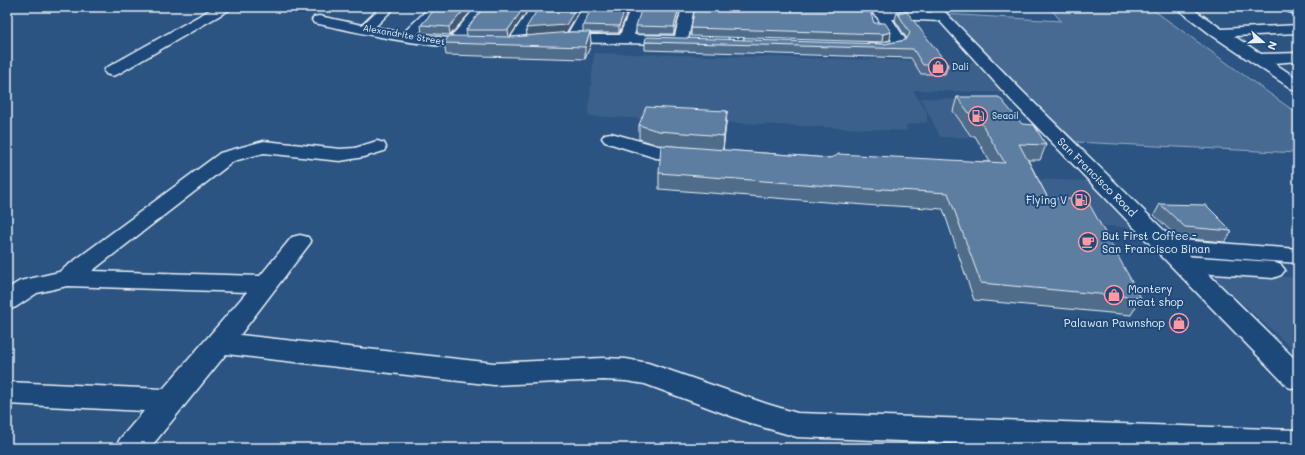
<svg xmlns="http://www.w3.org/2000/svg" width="1305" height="455" font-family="Mali,sans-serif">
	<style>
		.built { fill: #3a608b }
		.green { fill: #476b93; stroke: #98aec6 }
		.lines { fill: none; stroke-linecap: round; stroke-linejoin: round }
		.minor-casing { stroke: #e8f1f8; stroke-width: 3 }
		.major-casing { stroke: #e8f1f8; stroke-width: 3 }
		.minor { fill: #1f4a7a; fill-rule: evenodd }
		.major { fill: #1f4a7a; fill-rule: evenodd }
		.wall { fill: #506c8a; stroke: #e8f1f8 }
		.shaded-wall { fill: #415871; stroke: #e8f1f8 }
		.building { fill: #5d7da1; stroke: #e8f1f8 }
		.labels { text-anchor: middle; stroke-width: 4; stroke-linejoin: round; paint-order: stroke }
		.far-street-label { font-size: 9px; fill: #e8f1f8; stroke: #1f4a7a }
		.far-poi-label { font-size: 9px; fill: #e8f1f8; stroke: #1f4a7a; text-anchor: start }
		.street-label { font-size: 11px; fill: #e8f1f8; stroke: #1f4a7a }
		.poi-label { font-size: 11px; fill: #e8f1f8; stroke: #1f4a7a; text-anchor: end }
	</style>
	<rect width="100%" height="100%" fill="#2b5482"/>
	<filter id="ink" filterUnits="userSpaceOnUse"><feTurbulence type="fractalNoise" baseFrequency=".025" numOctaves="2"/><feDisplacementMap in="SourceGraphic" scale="8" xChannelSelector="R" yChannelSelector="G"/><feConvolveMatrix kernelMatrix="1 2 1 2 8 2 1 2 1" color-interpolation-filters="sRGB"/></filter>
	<g filter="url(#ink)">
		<!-- built -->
		<g class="built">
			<polygon points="594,53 975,62 1006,93 913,90 927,112 927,122 906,125 907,131 588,116"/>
			<polygon points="921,98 996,101 1026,139 940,137"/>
			<polygon points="1030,179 1088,181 1132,228 1059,222"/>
			<polygon points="1205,270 1298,278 1298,352 1293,349"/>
		</g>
		<!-- green -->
		<polygon class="green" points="1049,7 1149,7 1298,114 1298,153 1076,142 944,14 1061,21"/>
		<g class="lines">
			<!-- minor casing -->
			<g class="minor-casing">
				<g id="minor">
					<polygon points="215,7 230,7 229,10 118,74 112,76 106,74 104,71 106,68"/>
					<path d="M 381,7 L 395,7 L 375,27 L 403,33 L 430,7 L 443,7 L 417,35 L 450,38 L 476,7 L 489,7 L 464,39 L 479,40 L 481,43 L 479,46 C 468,49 456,47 446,46 C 403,43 361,33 319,24 L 314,23 L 312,20 L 314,17 L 319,16 L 362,25 Z"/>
					<polygon points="531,7 543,7 519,46 514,47 509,46 507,43"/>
					<polygon points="583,7 595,7 581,35 620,35 631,7 643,7 634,35 675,36 682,7 694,7 688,40 686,43 676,44 555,42 553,39 555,36 567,35"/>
					<polygon points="732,7 744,7 743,42 741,45 736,46 731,45 729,42"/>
					<polygon points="1175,7 1190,7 1222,29 1298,25 1298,33 1234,36 1261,54 1298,53 1298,61 1274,63 1298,79 1298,91 1292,89 1213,36"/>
					<polygon points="1283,7 1298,7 1298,15 1284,10"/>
					<polygon points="882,10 941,13 946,14 948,17 946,20 941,21 892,19 907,42 903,48 872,51 867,50 865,47 867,44 892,41 877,17 873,14 875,11"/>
					<polygon points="611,133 658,146 698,151 701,155 698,159 691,161 656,158 605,142 602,138 605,134"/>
					<polygon points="264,141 340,149 355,148 377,141 384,143 386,147 384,151 364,157 340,161 264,153 234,161 92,271 260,276 292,237 300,235 308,237 311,242 240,335 494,363 603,358 626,359 648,363 767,404 797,413 1298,430 1298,448 1082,448 797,437 755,425 645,384 626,381 603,380 494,385 226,354 150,448 115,448 120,439 144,411 7,404 7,382 163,389 247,292 67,286 37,293 16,307 7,310 7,289 20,281 59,272 220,153"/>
					<polygon points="1166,239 1298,249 1298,263 1166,253 1158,251 1155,246 1158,241"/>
					<polygon points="1183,256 1273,262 1281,265 1285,270 1281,275 1273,278 1183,272 1175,269 1171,264 1175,259"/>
				</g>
			</g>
			<!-- major casing -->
			<g class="major-casing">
				<polygon id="major" points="927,7 940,7 1023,92 1298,362 1298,390 1288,387 1011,100"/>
			</g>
			<!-- minor -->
			<use href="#minor" class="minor"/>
			<!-- major -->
			<use href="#major" class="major"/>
		</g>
		<!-- wall -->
		<g class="wall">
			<polygon points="437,7 475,7 450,35 422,33 421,25"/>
			<polygon points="484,7 530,7 510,37 566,32 583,32 583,25 630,7 619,33 590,33 591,44 585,59 446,55 444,43 467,36 466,30"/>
			<polygon points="681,7 674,34 636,34 636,26"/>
			<polygon points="897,12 948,65 945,74 921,74 911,58 645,50 645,42 884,44 906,40 907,39 895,20"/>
			<polygon points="874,23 890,40 882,42 691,36 691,28"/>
			<polygon points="957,97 1022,124 1046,145 1040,160 1028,160 1048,198 1141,298 1131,315 974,300 943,209 879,205 878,206 659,189 659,173 695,148 658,145 639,139 639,125 727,111 723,150 829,158 990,162 975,136 971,136 953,111"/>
			<polygon points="1160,204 1232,231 1225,242 1178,238 1154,215"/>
		</g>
		<!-- shaded-wall -->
		<g class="shaded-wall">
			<polygon points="467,7 475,7 450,35 449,27"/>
			<polygon points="524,7 530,7 509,38 508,30"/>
			<polygon points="577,7 582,7 566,33 527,36 526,28"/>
			<polygon points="626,7 630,7 619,33 619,26"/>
			<polygon points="679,7 681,7 674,34 674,27"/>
			<polygon points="590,32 591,44 585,59 585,47"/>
			<polygon points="891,32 890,40 882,42 883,34"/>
			<polygon points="727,111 726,124 723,150 724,136"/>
		</g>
		<!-- building -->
		<g class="building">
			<polygon points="437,7 467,7 449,27 421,25"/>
			<polygon points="484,7 524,7 508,30 466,30"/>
			<polygon points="539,7 577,7 566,25 526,28"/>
			<polygon points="592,7 626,7 619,26 583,25"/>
			<polygon points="642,7 679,7 674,27 636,26"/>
			<polygon points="695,7 792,7 870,11 874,23 885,23 891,32 883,34 691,28"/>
			<polygon points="897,12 907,12 948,65 923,65 913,49 645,42 646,37 884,44 906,40 910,33"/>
			<polygon points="571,32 590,32 585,47 444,43 449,36 513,37"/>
			<polygon points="957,97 999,97 1022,124 1034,125 1046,145 1019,144 1048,198 1087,200 1141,298 981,283 948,193 882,189 882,190 659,173 661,145 829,158 836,156 838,154 1005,163 980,121 975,121"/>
			<polygon points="646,107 727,111 724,136 658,131 639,125"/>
			<polygon points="1160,204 1206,205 1232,231 1185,227"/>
		</g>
	</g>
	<!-- icons -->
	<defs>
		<g id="shop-ring" transform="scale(1)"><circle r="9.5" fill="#1f4a7a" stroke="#ff9aa2" stroke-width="1.5"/><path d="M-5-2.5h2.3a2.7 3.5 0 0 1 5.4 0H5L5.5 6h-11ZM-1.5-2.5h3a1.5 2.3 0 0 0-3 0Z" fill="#ff9aa2"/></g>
		<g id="fuel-ring" transform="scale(1)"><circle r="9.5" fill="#1f4a7a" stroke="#ff9aa2" stroke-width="1.5"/><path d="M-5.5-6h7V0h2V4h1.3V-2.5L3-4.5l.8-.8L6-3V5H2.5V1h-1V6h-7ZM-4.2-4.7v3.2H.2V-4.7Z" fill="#ff9aa2"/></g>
		<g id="cafe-ring" transform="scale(1)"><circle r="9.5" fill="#1f4a7a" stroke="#ff9aa2" stroke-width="1.5"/><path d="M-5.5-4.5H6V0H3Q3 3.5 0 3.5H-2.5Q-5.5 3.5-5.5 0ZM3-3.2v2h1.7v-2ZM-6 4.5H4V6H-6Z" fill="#ff9aa2"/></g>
	</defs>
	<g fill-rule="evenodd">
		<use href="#shop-ring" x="938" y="67"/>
		<use href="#fuel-ring" x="978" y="116"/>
		<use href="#fuel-ring" x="1081" y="200"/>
		<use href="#cafe-ring" x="1088" y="242"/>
		<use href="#shop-ring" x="1114" y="295"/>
		<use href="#shop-ring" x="1179" y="323"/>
	</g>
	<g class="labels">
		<!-- far-street labels -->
		<g class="far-street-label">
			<text transform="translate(404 35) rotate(10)" y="3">Alexandrite Street</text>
		</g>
		<!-- far-poi labels -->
		<g class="far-poi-label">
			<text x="952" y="70">Dali</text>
			<text x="992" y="119">Seaoil</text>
		</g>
		<!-- street labels -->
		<g class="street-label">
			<text transform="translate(1097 177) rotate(45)" y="4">San Francisco Road</text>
		</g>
		<!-- poi labels -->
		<g class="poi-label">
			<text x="1067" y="204">Flying V</text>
			<text x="1102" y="240" text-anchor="start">But First Coffee -<tspan x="1102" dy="13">San Francisco Binan</tspan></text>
			<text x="1128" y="293" text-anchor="start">Montery<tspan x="1128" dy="13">meat shop</tspan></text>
			<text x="1165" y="327">Palawan Pawnshop</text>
		</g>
	</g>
	<!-- margin -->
	<rect width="1305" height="455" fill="none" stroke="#1f4a7a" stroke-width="24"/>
	<rect x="12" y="12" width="1281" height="431" fill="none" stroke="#e8f1f8" stroke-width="1.5" filter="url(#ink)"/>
	<!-- north arrow -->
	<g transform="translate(1263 42) rotate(110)" stroke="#1f4a7a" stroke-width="3" paint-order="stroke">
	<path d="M0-3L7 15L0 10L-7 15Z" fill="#e8f1f8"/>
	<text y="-6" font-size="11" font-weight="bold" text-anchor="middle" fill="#e8f1f8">N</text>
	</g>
</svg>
